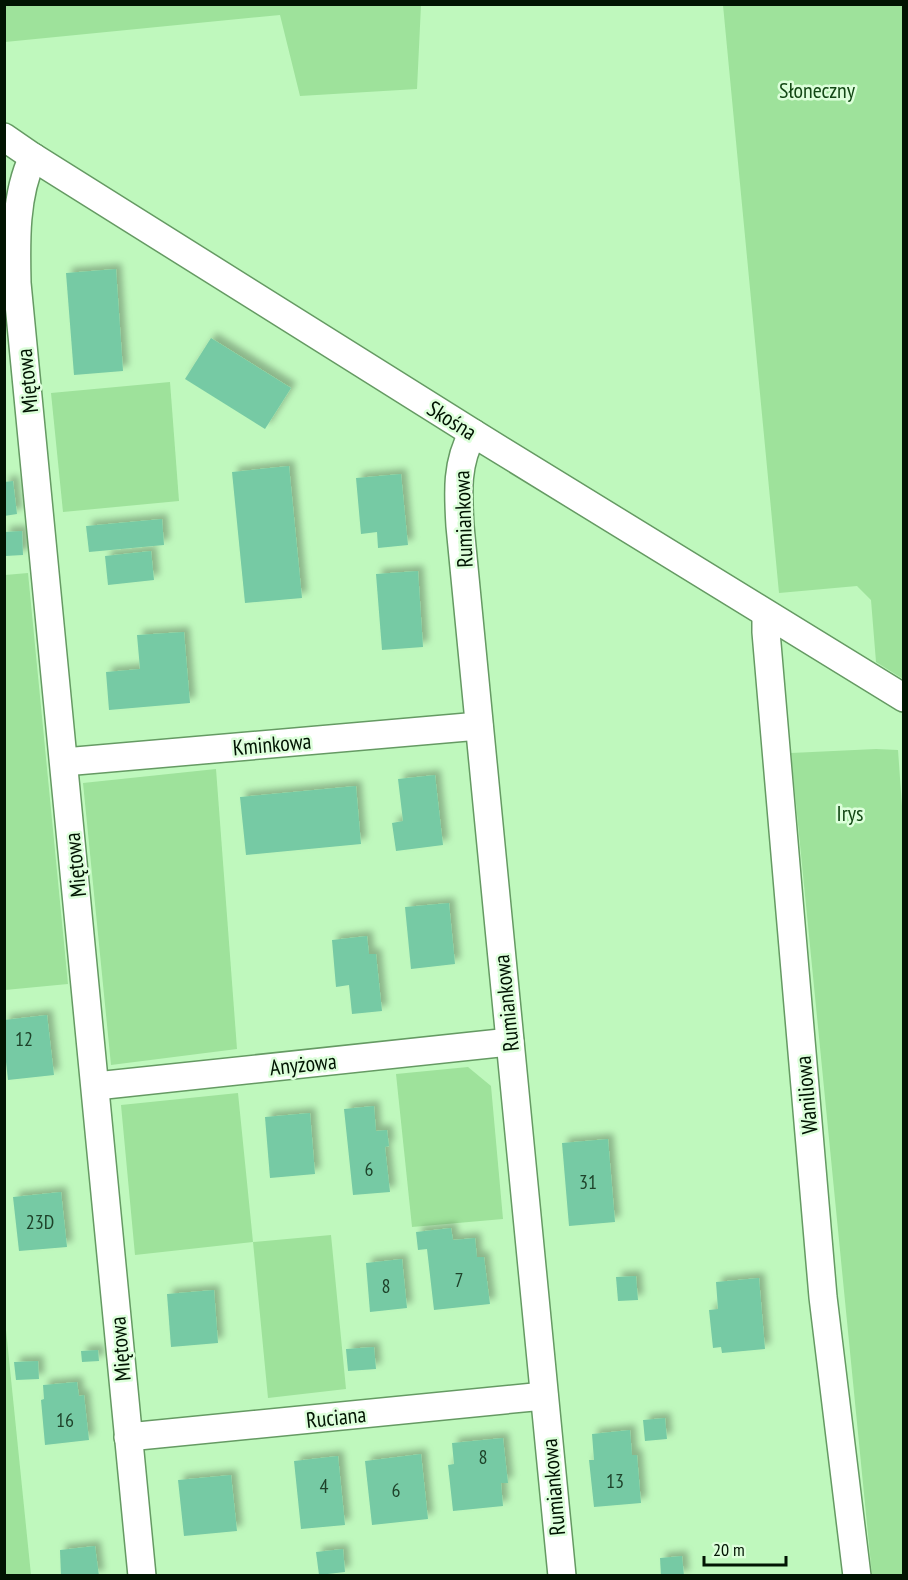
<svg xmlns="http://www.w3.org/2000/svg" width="908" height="1580" font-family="'PT Sans Narrow',sans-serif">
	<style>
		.green { fill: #9ee29b }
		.building { fill: #76caa4; filter: url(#shadow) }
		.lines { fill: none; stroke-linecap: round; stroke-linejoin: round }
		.minor-casing { stroke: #659a63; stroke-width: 30 }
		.minor { stroke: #fff; stroke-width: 27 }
		.labels { text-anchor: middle; stroke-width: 5; stroke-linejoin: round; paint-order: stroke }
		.number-label { font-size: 20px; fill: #1e422a }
		.park-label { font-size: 22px; fill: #134815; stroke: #ddffdb }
		.street-label { font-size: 22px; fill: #011402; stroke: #ddffdb }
	</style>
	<defs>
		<filter id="shadow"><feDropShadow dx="5.5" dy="-5.5" stdDeviation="3" flood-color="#0004"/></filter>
	</defs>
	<rect width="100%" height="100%" fill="#bff8bd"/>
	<!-- green -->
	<g class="green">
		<polygon points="5,4 421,5 417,89 300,96 280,15 5,42"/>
		<polygon points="723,5 903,5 903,679 876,662 871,600 857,586 779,593"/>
		<polygon points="170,382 179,501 63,512 51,393"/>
		<polygon points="28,573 68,984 5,990 5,575"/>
		<polygon points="876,749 898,750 902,806 904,806 903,1576 872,1575 791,753"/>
		<polygon points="216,769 237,1049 111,1065 83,783"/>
		<polygon points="468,1067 491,1086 503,1219 412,1227 396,1074"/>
		<polygon points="238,1093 253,1242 331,1235 346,1389 268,1398 253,1242 135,1255 121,1105"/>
		<polygon points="5,1320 31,1575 5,1575"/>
	</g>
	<!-- building -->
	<g class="building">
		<polygon points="116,269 123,371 74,375 66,273"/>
		<polygon points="211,338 291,388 265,429 185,379"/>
		<polygon points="289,466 302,598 245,603 232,472"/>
		<polygon points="401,474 408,545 378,548 377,532 361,534 356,478"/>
		<polygon points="13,481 17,514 4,516 4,482"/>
		<polygon points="162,519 164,545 89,552 86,526"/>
		<polygon points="22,531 23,555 5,556 4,532"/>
		<polygon points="151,551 154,580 108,585 105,556"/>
		<polygon points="418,571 423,647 382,650 376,574"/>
		<polygon points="184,632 190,703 109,710 106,672 140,669 137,635"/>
		<polygon points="435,775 443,845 396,851 392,823 403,821 398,779"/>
		<polygon points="356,786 361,844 246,855 240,797"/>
		<polygon points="449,903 455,964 411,969 405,907"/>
		<polygon points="367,936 369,954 376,954 382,1011 352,1014 349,985 336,987 332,940"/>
		<polygon points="47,1015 54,1075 8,1080 4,1044 4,1020"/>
		<polygon points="374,1106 376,1131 387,1130 389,1146 385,1147 390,1192 353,1195 344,1109"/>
		<polygon points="310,1113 315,1174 270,1178 265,1117"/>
		<polygon points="608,1139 615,1222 569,1226 562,1143"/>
		<polygon points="61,1192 67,1247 19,1251 13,1197"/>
		<polygon points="451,1228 453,1240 475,1238 477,1257 484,1257 490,1304 434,1310 427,1249 418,1250 416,1232"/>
		<polygon points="402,1259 407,1308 370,1312 366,1263"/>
		<polygon points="636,1276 638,1300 618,1301 616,1277"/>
		<polygon points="759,1278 765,1349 722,1353 721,1347 713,1348 709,1310 718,1309 716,1282"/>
		<polygon points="214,1290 218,1343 171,1347 167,1294"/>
		<polygon points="374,1347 376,1369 348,1371 346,1349"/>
		<polygon points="98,1350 99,1361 82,1362 81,1351"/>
		<polygon points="38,1361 39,1379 16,1380 14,1362"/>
		<polygon points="77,1382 79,1396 84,1395 89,1440 45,1445 41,1400 44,1399 43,1385"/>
		<polygon points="665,1418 667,1439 645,1441 643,1420"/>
		<polygon points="630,1430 632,1455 637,1455 641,1503 594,1507 589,1460 594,1460 592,1434"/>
		<polygon points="503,1438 508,1483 501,1483 503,1506 453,1511 448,1465 454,1464 452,1443"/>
		<polygon points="421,1454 428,1519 372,1525 365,1461"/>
		<polygon points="338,1456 345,1525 301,1529 294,1461"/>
		<polygon points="231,1475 237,1531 184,1536 178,1480"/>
		<polygon points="95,1546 99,1576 61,1576 60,1550"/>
		<polygon points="343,1549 345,1572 319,1575 316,1552"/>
		<polygon points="682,1556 684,1576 661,1576 660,1558"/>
	</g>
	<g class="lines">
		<!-- minor casing -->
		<g class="minor-casing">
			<g id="minor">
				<polyline points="4,137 33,157 473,433 904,698"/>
				<path d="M 33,157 C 15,195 16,241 17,283 L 142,1576"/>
				<path d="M 473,433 C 456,463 458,493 460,526 L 562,1576"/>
				<polyline points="766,614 766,632 823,1297 857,1576"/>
				<polyline points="64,762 479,726"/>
				<polyline points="96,1086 510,1042"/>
				<polyline points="128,1437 544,1396"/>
			</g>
		</g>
		<!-- minor -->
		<use href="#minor" class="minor"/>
	</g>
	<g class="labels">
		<!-- number labels -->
		<g class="number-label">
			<text x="24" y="1046">12</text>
			<text x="369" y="1176">6</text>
			<text x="588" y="1189">31</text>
			<text x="40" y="1229">23D</text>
			<text x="459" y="1287">7</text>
			<text x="386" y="1293">8</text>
			<text x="65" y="1427">16</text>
			<text x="483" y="1464">8</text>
			<text x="615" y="1488">13</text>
			<text x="324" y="1493">4</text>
			<text x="396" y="1497">6</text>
		</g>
		<!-- park labels -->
		<g class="park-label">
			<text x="817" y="98">Słoneczny</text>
			<text x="850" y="821">Irys</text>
		</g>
		<!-- street labels -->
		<g class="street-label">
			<text transform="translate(27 381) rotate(-96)" y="8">Miętowa</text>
			<text transform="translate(452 420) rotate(32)" y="8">Skośna</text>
			<text transform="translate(463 519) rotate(-92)" y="8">Rumiankowa</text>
			<text transform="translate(272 744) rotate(-5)" y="8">Kminkowa</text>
			<text transform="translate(75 865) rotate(-96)" y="8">Miętowa</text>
			<text transform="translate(506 1003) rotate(-96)" y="8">Rumiankowa</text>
			<text transform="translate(303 1064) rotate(-6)" y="8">Anyżowa</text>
			<text transform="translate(806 1095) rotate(-95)" y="8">Waniliowa</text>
			<text transform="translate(120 1349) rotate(-95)" y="8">Miętowa</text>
			<text transform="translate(336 1417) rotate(-6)" y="8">Ruciana</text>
			<text transform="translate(553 1487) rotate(-95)" y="8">Rumiankowa</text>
		</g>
	</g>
	<!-- border -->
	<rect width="908" height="1580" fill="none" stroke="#011402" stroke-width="12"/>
	<!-- scale -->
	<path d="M704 1556v9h82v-9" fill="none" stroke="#011402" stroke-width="3"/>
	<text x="713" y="1556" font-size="18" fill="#011402" stroke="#ddffdb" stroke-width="4.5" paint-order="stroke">20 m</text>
</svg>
